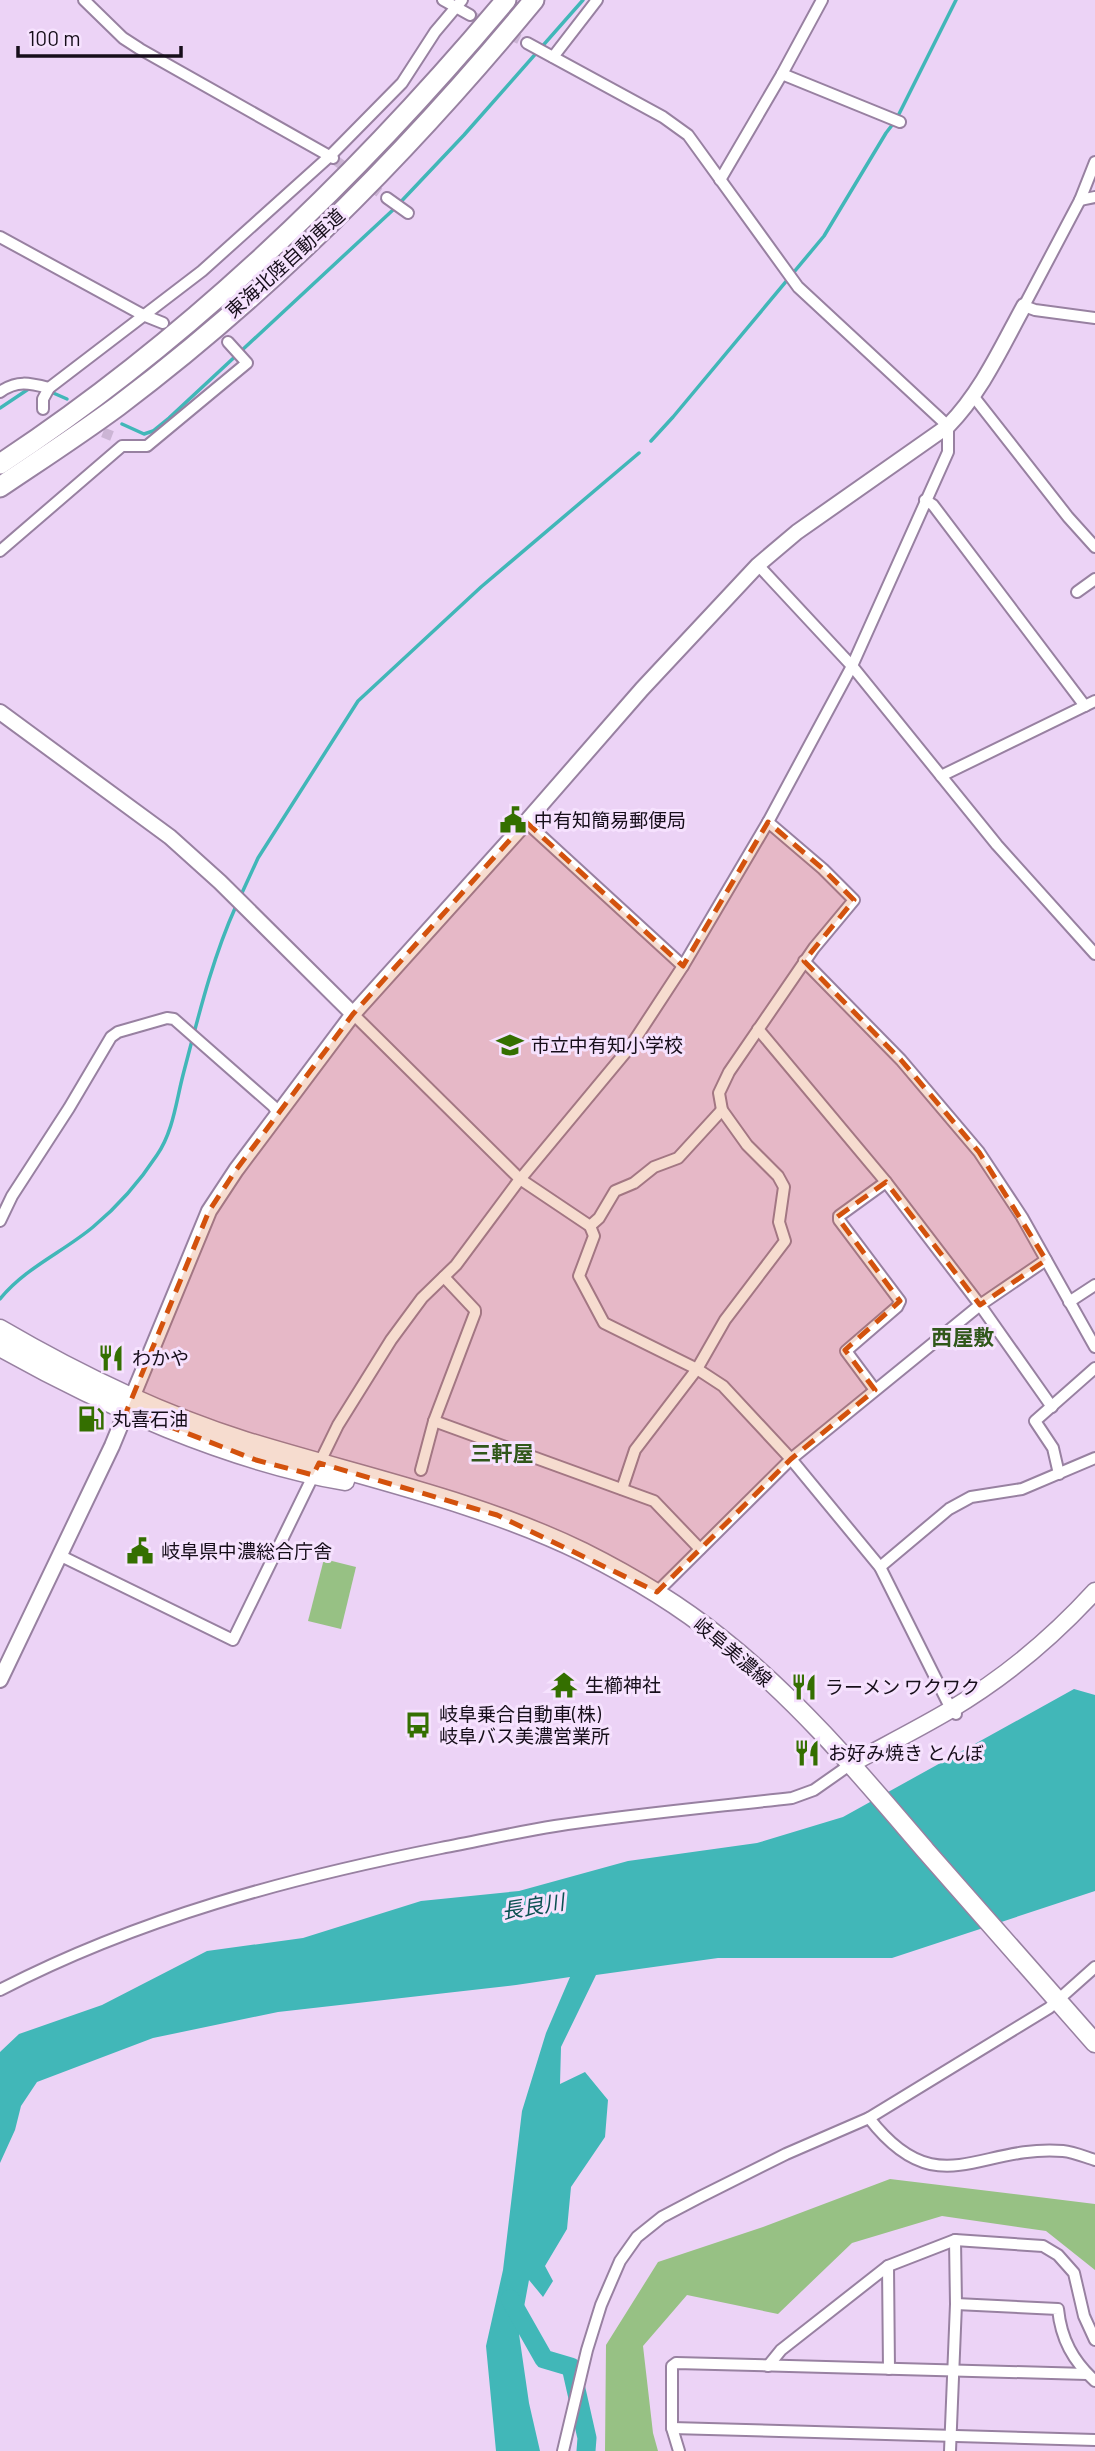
<svg xmlns="http://www.w3.org/2000/svg" width="1095" height="2451" font-family="Barlow,'Noto Sans JP',sans-serif">
	<style>
		.green { fill: #97c184 }
		.water { fill: #41b7b8 }
		.lines { fill: none; stroke-linecap: round; stroke-linejoin: round }
		.stream { stroke: #41b7b8; stroke-width: 3.5 }
		.river { stroke: #41b7b8; stroke-width: 19 }
		.minor-tunnel { stroke: #ccb5d5; stroke-width: 10; stroke-dasharray: 10 5; stroke-linecap: butt }
		.minor-casing { stroke: #9881a1; stroke-width: 14 }
		.tertiary-casing { stroke: #9881a1; stroke-width: 18 }
		.secondary-casing { stroke: #9881a1; stroke-width: 19 }
		.primary-casing { stroke: #9881a1; stroke-width: 21 }
		.motorway-casing { stroke: #9881a1; stroke-width: 23 }
		.minor { stroke: #fff; stroke-width: 10 }
		.tertiary { stroke: #fff; stroke-width: 14 }
		.secondary { stroke: #fff; stroke-width: 16 }
		.primary { stroke: #fff; stroke-width: 18 }
		.motorway { stroke: #fff; stroke-width: 19 }
		.marked { fill: #d3520d; fill-opacity: 0.2; stroke: #d3520d; stroke-width: 5; stroke-dasharray: 14 9; stroke-linejoin: round }
		.labels { text-anchor: middle; stroke-width: 6; stroke-linejoin: round; paint-order: stroke }
		.street-label { font-size: 19px; fill: #160e1a; stroke: #f6e2fe }
		.poi-label { font-size: 19px; fill: #160e1a; stroke: #f6e2fe; text-anchor: start }
		.neighbourhood-label { font-size: 21px; font-weight: bold; fill: #30571a; stroke: #f6e2fe }
		.water-label { font-size: 21px; font-style: italic; fill: #0b5152; stroke: #f6e2fe }
	</style>
	<rect width="100%" height="100%" fill="#ecd3f6"/>
	<!-- green -->
	<g class="green">
		<polygon points="324,1559 356,1567 341,1629 308,1621"/>
		<polygon points="890,2179 1095,2204 1095,2270 1046,2231 942,2216 852,2243 778,2314 687,2295 643,2346 653,2433 658,2451 605,2451 606,2345 658,2262 763,2227"/>
	</g>
	<!-- water -->
	<polygon class="water" points="1074,1689 1095,1695 1095,1891 892,1958 718,1958 596,1975 561,2047 560,2084 585,2072 608,2100 605,2137 571,2187 567,2229 545,2266 553,2281 543,2297 529,2280 519,2334 529,2403 540,2451 496,2451 486,2346 503,2270 522,2111 546,2033 570,1977 516,1985 278,2012 153,2038 37,2082 21,2106 15,2130 0,2163 0,2052 19,2034 102,2005 207,1951 303,1938 421,1901 519,1891 628,1861 757,1843 843,1817"/>
	<g class="lines">
		<!-- stream -->
		<g class="stream">
			<polyline points="51,392 67,399"/>
			<polyline points="0,408 30,388"/>
			<polyline points="122,424 144,434 153,431 169,418 394,209 464,135 583,0"/>
			<polyline points="651,441 673,417 824,236 886,133 896,120 956,0"/>
			<polyline points="241,895 258,858 358,701 481,587 639,453"/>
			<path d="M 0,1299 C 25,1268 63,1252 93,1227 C 117,1207 140,1181 157,1155 C 173,1132 176,1102 183,1075 C 198,1018 212,959 236,906"/>
		</g>
		<!-- river -->
		<polyline class="river" points="510,2299 544,2359 571,2367 587,2438 586,2451"/>
		<!-- minor-tunnel -->
		<g class="minor-tunnel">
			<polyline points="470,15 527,43"/>
			<polyline points="335,160 387,198"/>
			<polyline points="89,427 112,436"/>
		</g>
		<!-- minor casing -->
		<g class="minor-casing">
			<g id="minor">
				<polyline points="84,0 123,38 140,49 333,158"/>
				<polyline points="443,0 470,15"/>
				<polyline points="822,0 782,74 900,122"/>
				<polyline points="553,57 597,0"/>
				<polyline points="1095,162 1080,200 1024,306 1035,310 1095,318"/>
				<polyline points="720,180 782,74"/>
				<polyline points="387,198 408,213"/>
				<polyline points="1080,200 1095,197"/>
				<polyline points="0,237 143,315 163,323"/>
				<path d="M 0,392 C 17,380 29,383 49,388"/>
				<polyline points="974,397 1068,517 1095,547"/>
				<polyline points="43,409 43,399 49,388 202,271 331,155 402,83 435,32 462,0"/>
				<polyline points="925,500 933,505 1085,706"/>
				<polyline points="0,551 122,446 147,446 247,363 228,342"/>
				<polyline points="758,565 852,666 997,845 1095,954"/>
				<polyline points="1077,592 1095,579"/>
				<polyline points="941,776 1095,701"/>
				<polyline points="526,822 683,966"/>
				<polyline points="804,961 901,1060 979,1152 1022,1217 1095,1347"/>
				<polyline points="353,1014 520,1179 590,1226 594,1236 579,1276 604,1323 697,1369 723,1386 791,1459 880,1567 951,1709 956,1714"/>
				<polyline points="758,1029 886,1182 980,1305 1052,1407"/>
				<polyline points="0,1221 12,1196 69,1108 111,1037 118,1032 167,1018 174,1019 273,1106 278,1113"/>
				<polyline points="590,1226 599,1218 615,1191 634,1183 654,1167 678,1158 722,1110"/>
				<polyline points="1069,1302 1095,1285"/>
				<polyline points="875,1390 846,1351 897,1307 900,1301 839,1220 839,1216 886,1182"/>
				<polyline points="434,1421 654,1501 700,1549"/>
				<polyline points="421,1470 434,1421 475,1313 475,1310 444,1277"/>
				<polyline points="1059,1474 1053,1448 1035,1421 1095,1368"/>
				<polyline points="622,1489 635,1450 697,1369 725,1320 785,1241 779,1222 784,1187 778,1176 747,1145 722,1110 719,1093 729,1072 814,948 854,900 823,869 768,822"/>
				<polyline points="59,1555 233,1640 338,1425 391,1340 422,1298 456,1265 517,1183 630,1047 683,966 768,822 852,666 948,452 948,426 798,287 688,135 663,117 527,43"/>
				<polyline points="880,1567 949,1509 971,1497 1022,1489 1095,1458"/>
				<polyline points="657,1592 791,1459 980,1305 1046,1260"/>
				<path d="M 0,1990 C 139,1918 289,1878 441,1848 C 479,1841 517,1832 555,1826 C 634,1814 713,1807 792,1798 L 814,1790 L 851,1764"/>
				<path d="M 869,2118 C 937,2206 979,2144 1063,2151 C 1074,2152 1085,2157 1095,2160"/>
				<polyline points="888,2266 889,2369"/>
				<path d="M 956,2304 L 1058,2309 C 1061,2339 1073,2361 1095,2381"/>
				<polyline points="768,2366 781,2350 888,2266 955,2240 1043,2246 1058,2255 1074,2273 1084,2316 1095,2340"/>
				<polyline points="672,2428 1095,2440"/>
				<polyline points="563,2451 587,2350 601,2305 620,2261 637,2237 662,2217 700,2197 786,2154 869,2118 1049,2008 1095,1967"/>
				<polyline points="679,2451 672,2428 672,2366 676,2363 1087,2374"/>
				<polyline points="950,2451 956,2304 955,2240"/>
			</g>
		</g>
		<!-- tertiary casing -->
		<g class="tertiary-casing">
			<g id="tertiary">
				<polyline points="0,712 170,837 220,882 353,1014"/>
				<path d="M 0,1680 L 112,1446 L 209,1211 L 236,1170 L 353,1014 L 526,822 L 642,689 L 758,565 L 797,532 L 948,426 C 982,391 1001,348 1024,306"/>
			</g>
		</g>
		<!-- secondary casing -->
		<g class="secondary-casing">
			<path id="secondary" d="M 851,1764 C 884,1746 918,1729 950,1710 C 1004,1678 1053,1637 1095,1591"/>
		</g>
		<!-- primary casing -->
		<g class="primary-casing">
			<g id="primary">
				<path d="M 0,1329 C 77,1374 160,1414 245,1441 C 358,1476 476,1500 583,1552 C 631,1576 678,1604 720,1638 C 798,1699 862,1776 926,1851 C 982,1915 1038,1979 1095,2043"/>
				<path d="M 0,1347 C 103,1405 229,1461 345,1481"/>
			</g>
		</g>
		<!-- motorway casing -->
		<g class="motorway-casing">
			<g id="motorway">
				<path d="M 0,464 C 191,338 359,175 506,0"/>
				<path d="M 0,487 C 40,460 80,434 118,406 C 274,289 410,150 534,0"/>
			</g>
		</g>
		<!-- minor -->
		<use href="#minor" class="minor"/>
		<!-- tertiary -->
		<use href="#tertiary" class="tertiary"/>
		<!-- secondary -->
		<use href="#secondary" class="secondary"/>
		<!-- primary -->
		<use href="#primary" class="primary"/>
		<!-- motorway -->
		<use href="#motorway" class="motorway"/>
	</g>
	<!-- marked area -->
	<path class="marked" d="M 526,822 L 683,966 L 768,822 L 823,869 L 854,900 L 804,961 L 901,1060 L 979,1152 L 1046,1260 L 980,1305 L 886,1182 L 837,1217 L 900,1301 L 845,1350 L 875,1390 L 791,1459 L 657,1592 L 497,1515 L 319,1463 L 313,1475 L 256,1460 L 127,1410 L 209,1211 L 236,1170 L 353,1014 Z"/>
	<!-- icons -->
	<defs>
		<g id="civic-bare" transform="scale(2.1)"><path d="M-.6-6.5H3V-4.5H.6V-3L4-1V1h2V6H-6V1h2V-1L-.6-3ZM-1.2 2.5V6h2.4V2.5Z" fill="#346f00" stroke="#f6e2fe" stroke-width="2.5" paint-order="stroke"/></g>
		<g id="school-bare" transform="scale(2.1)"><path d="M0-5L7-2L0 1L-7-2ZM-4 1L0 2.5L4 1V4Q0 6-4 4Z" fill="#346f00" stroke="#f6e2fe" stroke-width="2.5" paint-order="stroke"/></g>
		<g id="restaurant-bare" transform="scale(2.1)"><path d="M-5-6h1v4h1v-4h1v4h1v-4h1v5L-1.5 .5V6h-2V.5L-5-1ZM5-6V6H3V1.5H1.5Q1.5-4 5-6Z" fill="#346f00" stroke="#f6e2fe" stroke-width="2.5" paint-order="stroke"/></g>
		<g id="fuel-bare" transform="scale(2.1)"><path d="M-5.5-6h7V0h2V4h1.3V-2.5L3-4.5l.8-.8L6-3V5H2.5V1h-1V6h-7ZM-4.2-4.7v3.2H.2V-4.7Z" fill="#346f00" stroke="#f6e2fe" stroke-width="2.5" paint-order="stroke"/></g>
		<g id="temple-bare" transform="scale(2.1)"><path d="M0-6L5-2H3V0L6.5 2.5H4V6H1.5V3h-3V6H-4V2.5H-6.5L-3 0V-2H-5Z" fill="#346f00" stroke="#f6e2fe" stroke-width="2.5" paint-order="stroke"/></g>
		<g id="bus-bare" transform="scale(2.1)"><path d="M-5-6H5V4H4V6H2V4H-2V6H-4V4H-5ZM-3.5-4V0h7V-4ZM-3.5 1.2v1.5H-2V1.2ZM2 1.2v1.5H3.5V1.2Z" fill="#346f00" stroke="#f6e2fe" stroke-width="2.5" paint-order="stroke"/></g>
	</defs>
	<g fill-rule="evenodd">
		<use href="#civic-bare" x="513" y="820"/>
		<use href="#school-bare" x="510" y="1045"/>
		<use href="#restaurant-bare" x="111" y="1358"/>
		<use href="#fuel-bare" x="91" y="1419"/>
		<use href="#civic-bare" x="140" y="1551"/>
		<use href="#temple-bare" x="564" y="1685"/>
		<use href="#restaurant-bare" x="804" y="1687"/>
		<use href="#bus-bare" x="418" y="1725"/>
		<use href="#restaurant-bare" x="807" y="1753"/>
	</g>
	<g class="labels">
		<!-- street labels -->
		<g class="street-label">
			<text transform="translate(285 263) rotate(-42)" y="7">東海北陸自動車道</text>
			<text transform="translate(733 1652) rotate(40)" y="7">岐阜美濃線</text>
		</g>
		<!-- poi labels -->
		<g class="poi-label">
			<text x="534" y="827">中有知簡易郵便局</text>
			<text x="531" y="1052">市立中有知小学校</text>
			<text x="132" y="1365">わかや</text>
			<text x="112" y="1426">丸喜石油</text>
			<text x="161" y="1558">岐阜県中濃総合庁舎</text>
			<text x="585" y="1692">生櫛神社</text>
			<text x="825" y="1694">ラーメン ワクワク</text>
			<text x="439" y="1721">岐阜乗合自動車(株)<tspan x="439" dy="22">岐阜バス美濃営業所</tspan></text>
			<text x="828" y="1760">お好み焼き とんぼ</text>
		</g>
		<!-- neighbourhood labels -->
		<g class="neighbourhood-label">
			<text x="963" y="1345">西屋敷</text>
			<text x="502" y="1461">三軒屋</text>
		</g>
		<!-- water labels -->
		<g class="water-label">
			<text transform="translate(533 1907) rotate(-9)" y="7">長良川</text>
		</g>
	</g>
	<!-- scale -->
	<path d="M18 46v10h163v-10" fill="none" stroke="#160e1a" stroke-width="3.5"/>
	<text x="28" y="46" font-size="21" fill="#160e1a" stroke="#f6e2fe" stroke-width="5" paint-order="stroke">100 m</text>
</svg>
